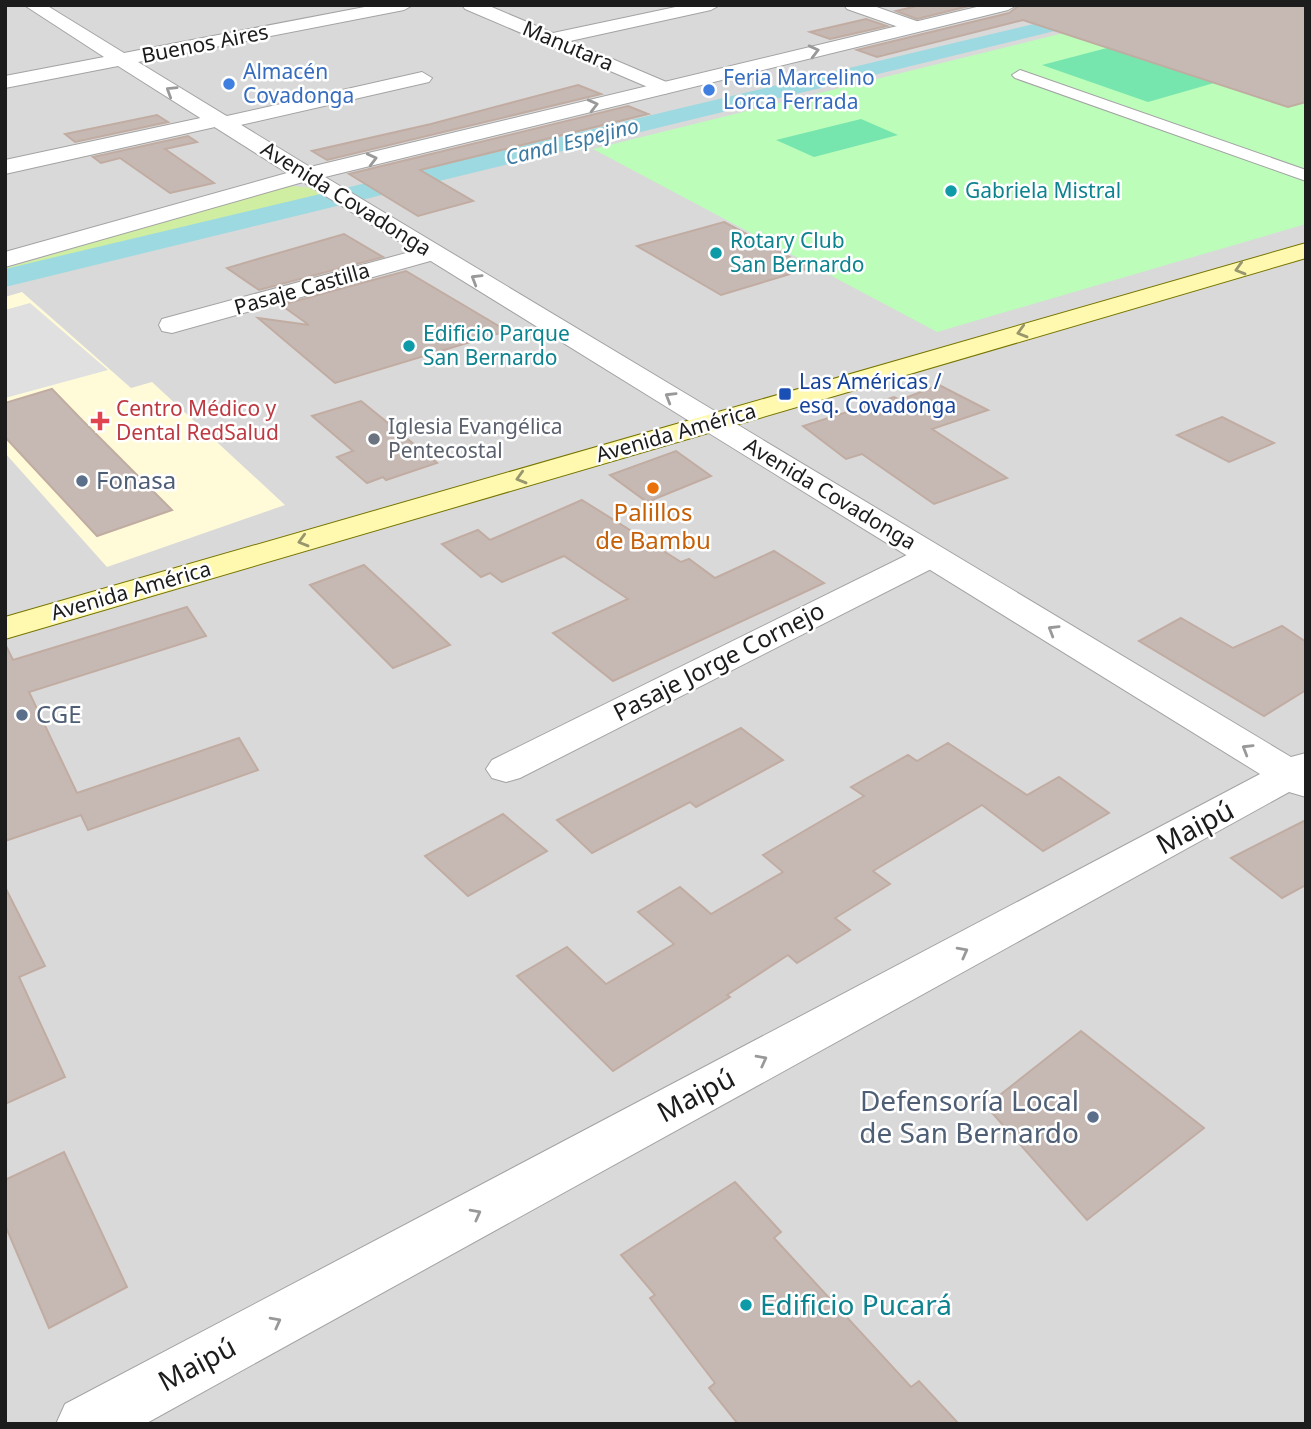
<svg xmlns="http://www.w3.org/2000/svg" width="1311" height="1429" font-family="'Noto Sans',sans-serif">
	<style>
		.residential { fill: #dad9d9 }
		.education { fill: #fffbd9 }
		.grass { fill: #d0eea1 }
		.park { fill: #bbfdb9 }
		.pitch { fill: #77e5ae }
		.parking { fill: #e0e0e0 }
		.lines { fill: none; stroke-linecap: round; stroke-linejoin: round }
		.canal { fill: #9dd9e0; fill-rule: evenodd }
		.building { fill: #c6b9b4; stroke: #c1aca2; stroke-width: 2 }
		.pedestrian-casing { stroke: #a3a3a3; stroke-width: 2 }
		.minor-casing { stroke: #a3a3a3; stroke-width: 2 }
		.tertiary-casing { stroke: #a3a3a3; stroke-width: 2 }
		.secondary-casing { stroke: #767500; stroke-width: 2 }
		.pedestrian { fill: #fff; fill-rule: evenodd }
		.minor { fill: #fff; fill-rule: evenodd }
		.tertiary { fill: #fff; fill-rule: evenodd }
		.secondary { fill: #fef9af; fill-rule: evenodd }
		.oneway { stroke: #999 }
		.oneway2 { stroke: #98966d }
		.shop-dot { fill: #3f7fe0; stroke: #fff; stroke-width: 2.5 }
		.culture-dot { fill: #0f9aa8; stroke: #fff; stroke-width: 2.5 }
		.transit-dot { fill: #1a4fb4; stroke: #fff; stroke-width: 2.5 }
		.health-dot { fill: #e0444e; stroke: #fff; stroke-width: 2.5 }
		.worship-dot { fill: #6b7280; stroke: #fff; stroke-width: 2.5 }
		.service-dot { fill: #5c6f8a; stroke: #fff; stroke-width: 2.5 }
		.food-dot { fill: #e8710a; stroke: #fff; stroke-width: 2.5 }
		.labels { text-anchor: middle; stroke-width: 5; stroke-linejoin: round; paint-order: stroke }
		.far-street-label { font-size: 21px; fill: #1c1c1c; stroke: #fff }
		.far-shop-label { font-size: 21px; fill: #366cbe; stroke: #fff; text-anchor: start }
		.far-water-label { font-size: 21px; font-style: italic; fill: #3d7ba2; stroke: #fff }
		.far-culture-label { font-size: 21px; fill: #0d838f; stroke: #fff; text-anchor: start }
		.far-transit-label { font-size: 21px; fill: #164399; stroke: #fff; text-anchor: start }
		.far-health-label { font-size: 21px; fill: #be3a42; stroke: #fff; text-anchor: start }
		.far-worship-label { font-size: 21px; fill: #5b616d; stroke: #fff; text-anchor: start }
		.service-label { font-size: 24px; fill: #4e5e75; stroke: #fff; text-anchor: start }
		.food-label { font-size: 24px; fill: #c56008; stroke: #fff }
		.street-label { font-size: 24px; fill: #1c1c1c; stroke: #fff }
		.near-street-label { font-size: 28px; fill: #1c1c1c; stroke: #fff }
		.near-service-label { font-size: 28px; fill: #4e5e75; stroke: #fff; text-anchor: end }
		.near-culture-label { font-size: 28px; fill: #0d838f; stroke: #fff; text-anchor: start }
	</style>
	<rect width="100%" height="100%" fill="#eee8e1"/>
	<!-- residential -->
	<rect class="residential" x="5" y="5" width="1301" height="1419"/>
	<!-- education -->
	<polygon class="education" points="22,292 131,388 152,382 285,505 107,567 5,453 5,297"/>
	<!-- grass -->
	<path class="grass" d="M 291,186 L 312,188 L 323,197 L 5,276 L 5,268 C 101,243 194,204 291,186 Z"/>
	<!-- park -->
	<polygon class="park" points="1177,5 1306,42 1306,224 937,332 593,149"/>
	<!-- pitch -->
	<g class="pitch">
		<polygon points="1107,48 1214,83 1148,102 1042,65"/>
		<polygon points="861,119 898,135 814,157 776,140"/>
	</g>
	<!-- parking -->
	<polygon class="parking" points="30,303 108,370 5,398 5,310"/>
	<g class="lines">
		<!-- canal -->
		<polygon class="canal" points="1105,7 1112,9 1115,13 1112,17 5,287 5,269"/>
	</g>
	<!-- building -->
	<g class="building">
		<polygon points="921,5 973,5 917,19 896,11"/>
		<polygon points="1020,5 1306,5 1306,102 1288,107 1023,20 877,57 857,50 1009,13"/>
		<polygon points="866,19 887,26 830,39 810,32"/>
		<polygon points="578,85 601,94 327,160 312,151 431,124"/>
		<polygon points="628,106 648,114 420,170 473,201 418,216 349,174"/>
		<polygon points="157,115 168,122 75,142 65,134"/>
		<polygon points="188,136 197,142 165,149 214,183 170,193 120,158 101,163 93,157"/>
		<polygon points="724,222 810,268 721,295 637,246"/>
		<polygon points="344,234 383,257 259,290 227,268"/>
		<polygon points="406,271 507,331 335,383 258,318 309,325 281,305"/>
		<polygon points="939,385 988,410 932,429 1007,478 934,504 862,454 846,459 803,426 894,397 900,400"/>
		<polygon points="52,389 82,420 172,510 97,536 5,437 5,403"/>
		<polygon points="361,401 437,463 386,480 383,477 367,483 337,457 353,451 312,416"/>
		<polygon points="1222,417 1274,443 1229,462 1177,435"/>
		<polygon points="676,451 711,476 647,502 610,475"/>
		<polygon points="582,500 681,562 689,559 715,578 774,551 824,583 613,681 553,633 628,599 564,556 502,582 490,573 481,577 442,544 478,530 490,540"/>
		<polygon points="364,565 400,598 450,645 393,668 310,585"/>
		<polygon points="187,607 206,636 29,692 77,793 239,738 258,770 88,830 81,815 5,841 5,644 13,660"/>
		<polygon points="1181,618 1233,648 1282,626 1306,642 1306,690 1264,716 1139,641"/>
		<polygon points="741,728 783,760 696,807 690,802 592,853 557,820"/>
		<polygon points="948,743 1027,795 1059,777 1109,813 1043,851 982,805 873,871 890,884 835,918 850,930 797,963 788,955 727,995 730,997 613,1071 517,976 567,947 606,984 674,944 638,912 680,887 711,914 783,872 763,855 864,796 851,787 908,755 917,761"/>
		<polygon points="503,814 547,851 468,896 425,856"/>
		<polygon points="1306,820 1306,885 1282,898 1231,858"/>
		<polygon points="5,887 45,966 19,977 65,1077 5,1104"/>
		<polygon points="1081,1031 1204,1128 1087,1220 986,1106"/>
		<polygon points="64,1152 127,1287 49,1328 5,1225 5,1180"/>
		<polygon points="735,1182 781,1232 774,1238 911,1387 919,1381 959,1424 738,1424 709,1388 715,1383 650,1298 655,1295 621,1255"/>
	</g>
	<g class="lines">
		<!-- pedestrian casing -->
		<g class="pedestrian-casing">
			<polygon id="pedestrian" points="1020,70 1306,170 1306,181 1015,78 1012,75"/>
		</g>
		<!-- minor casing -->
		<g class="minor-casing">
			<g id="minor">
				<polygon points="462,5 487,5 553,33 685,5 720,5 711,10 570,41 671,84 674,88 671,92 664,94 465,9"/>
				<polygon points="844,5 871,5 922,23 925,27 922,31 910,31 847,9"/>
				<polygon points="422,72 432,78 429,82 223,129 215,127 5,174 5,160 219,114 227,116"/>
				<polygon points="432,246 441,248 444,253 441,258 172,333 162,331 159,325 162,319"/>
				<polygon points="931,546 943,549 948,556 943,563 520,778 506,782 492,778 486,769 492,760 919,549"/>
			</g>
		</g>
		<!-- tertiary casing -->
		<g class="tertiary-casing">
			<polygon id="tertiary" points="24,5 46,5 124,53 375,5 413,5 404,10 138,62 310,167 985,5 1017,5 1008,10 325,177 1291,757 1306,753 1306,797 1289,792 145,1424 56,1424 65,1404 1260,774 303,182 5,267 5,252 287,173 118,66 5,88 5,76 104,57"/>
		</g>
		<!-- secondary casing -->
		<g class="secondary-casing">
			<polygon id="secondary" points="1306,243 1306,258 5,639 5,617"/>
		</g>
		<!-- pedestrian -->
		<use href="#pedestrian" class="pedestrian"/>
		<!-- minor -->
		<use href="#minor" class="minor"/>
		<!-- tertiary -->
		<use href="#tertiary" class="tertiary"/>
		<!-- secondary -->
		<use href="#secondary" class="secondary"/>
	</g>
	<!-- one-way arrows -->
	<defs><path id="oneway-chevron" d="M-2-3.5L2.5 0L-2 3.5" fill="none" stroke-width="1.6" stroke-linecap="round" stroke-linejoin="round" transform="scale(1.75)"/></defs>
	<g class="oneway">
		<use href="#oneway-chevron" transform="translate(814 51) rotate(-14)"/>
		<use href="#oneway-chevron" transform="translate(171 91) rotate(-148)"/>
		<use href="#oneway-chevron" transform="translate(593 105) rotate(-14)"/>
		<use href="#oneway-chevron" transform="translate(372 159) rotate(-14)"/>
		<use href="#oneway-chevron" transform="translate(476 279) rotate(-149)"/>
		<use href="#oneway-chevron" transform="translate(670 397) rotate(-149)"/>
		<use href="#oneway-chevron" transform="translate(1053 630) rotate(-149)"/>
		<use href="#oneway-chevron" transform="translate(1247 749) rotate(-149)"/>
		<use href="#oneway-chevron" transform="translate(963 952) rotate(-28)"/>
		<use href="#oneway-chevron" transform="translate(762 1060) rotate(-28)"/>
		<use href="#oneway-chevron" transform="translate(476 1214) rotate(-28)"/>
		<use href="#oneway-chevron" transform="translate(276 1322) rotate(-28)"/>
	</g>
	<g class="oneway2">
		<use href="#oneway-chevron" transform="translate(1240 269) rotate(164)"/>
		<use href="#oneway-chevron" transform="translate(1022 332) rotate(164)"/>
		<use href="#oneway-chevron" transform="translate(521 478) rotate(164)"/>
		<use href="#oneway-chevron" transform="translate(303 541) rotate(164)"/>
	</g>
	<!-- markers -->
	<g class="shop-dot">
		<circle cx="229" cy="84" r="7"/>
		<circle cx="709" cy="90" r="7"/>
	</g>
	<g class="culture-dot">
		<circle cx="951" cy="191" r="7"/>
		<circle cx="716" cy="253" r="7"/>
		<circle cx="409" cy="346" r="7"/>
		<circle cx="746" cy="1305" r="7"/>
	</g>
	<rect class="transit-dot" x="778" y="387" width="14" height="14" rx="3.5"/>
	<path class="health-dot" d="M96.5 410.5h7v7h7v7h-7v7h-7v-7h-7v-7h7z"/>
	<circle class="worship-dot" cx="374" cy="439" r="7"/>
	<g class="service-dot">
		<circle cx="82" cy="481" r="7"/>
		<circle cx="22" cy="715" r="7"/>
		<circle cx="1093" cy="1117" r="7"/>
	</g>
	<circle class="food-dot" cx="653" cy="488" r="7"/>
	<g class="labels">
		<!-- far-street labels -->
		<g class="far-street-label">
			<text transform="translate(205 44) rotate(-11)" y="7">Buenos Aires</text>
			<text transform="translate(568 46) rotate(23)" y="7">Manutara</text>
			<text transform="translate(346 199) rotate(32)" y="7">Avenida Covadonga</text>
			<text transform="translate(302 289) rotate(-16)" y="7">Pasaje Castilla</text>
			<text transform="translate(676 433) rotate(-16)" y="7">Avenida América</text>
			<text transform="translate(830 494) rotate(31)" y="7">Avenida Covadonga</text>
			<text transform="translate(131 591) rotate(-16)" y="7">Avenida América</text>
		</g>
		<!-- far-shop labels -->
		<g class="far-shop-label">
			<text x="243" y="79">Almacén<tspan x="243" dy="24">Covadonga</tspan></text>
			<text x="723" y="85">Feria Marcelino<tspan x="723" dy="24">Lorca Ferrada</tspan></text>
		</g>
		<!-- far-water labels -->
		<g class="far-water-label">
			<text transform="translate(572 142) rotate(-14)" y="7">Canal Espejino</text>
		</g>
		<!-- far-culture labels -->
		<g class="far-culture-label">
			<text x="965" y="198">Gabriela Mistral</text>
			<text x="730" y="248">Rotary Club<tspan x="730" dy="24">San Bernardo</tspan></text>
			<text x="423" y="341">Edificio Parque<tspan x="423" dy="24">San Bernardo</tspan></text>
		</g>
		<!-- far-transit labels -->
		<g class="far-transit-label">
			<text x="799" y="389">Las Américas /<tspan x="799" dy="24">esq. Covadonga</tspan></text>
		</g>
		<!-- far-health labels -->
		<g class="far-health-label">
			<text x="116" y="416">Centro Médico y<tspan x="116" dy="24">Dental RedSalud</tspan></text>
		</g>
		<!-- far-worship labels -->
		<g class="far-worship-label">
			<text x="388" y="434">Iglesia Evangélica<tspan x="388" dy="24">Pentecostal</tspan></text>
		</g>
		<!-- service labels -->
		<g class="service-label">
			<text x="96" y="489">Fonasa</text>
			<text x="36" y="723">CGE</text>
		</g>
		<!-- food labels -->
		<g class="food-label">
			<text x="653" y="521">Palillos<tspan x="653" dy="28">de Bambu</tspan></text>
		</g>
		<!-- street labels -->
		<g class="street-label">
			<text transform="translate(719 662) rotate(-27)" y="8">Pasaje Jorge Cornejo</text>
		</g>
		<!-- near-street labels -->
		<g class="near-street-label">
			<text transform="translate(1195 827) rotate(-28)" y="10">Maipú</text>
			<text transform="translate(696 1095) rotate(-28)" y="10">Maipú</text>
			<text transform="translate(197 1364) rotate(-28)" y="10">Maipú</text>
		</g>
		<!-- near-service labels -->
		<g class="near-service-label">
			<text x="1079" y="1111">Defensoría Local<tspan x="1079" dy="32">de San Bernardo</tspan></text>
		</g>
		<!-- near-culture labels -->
		<g class="near-culture-label">
			<text x="760" y="1315">Edificio Pucará</text>
		</g>
	</g>
	<!-- border -->
	<rect width="1311" height="1429" fill="none" stroke="#1c1c1c" stroke-width="14"/>
</svg>
